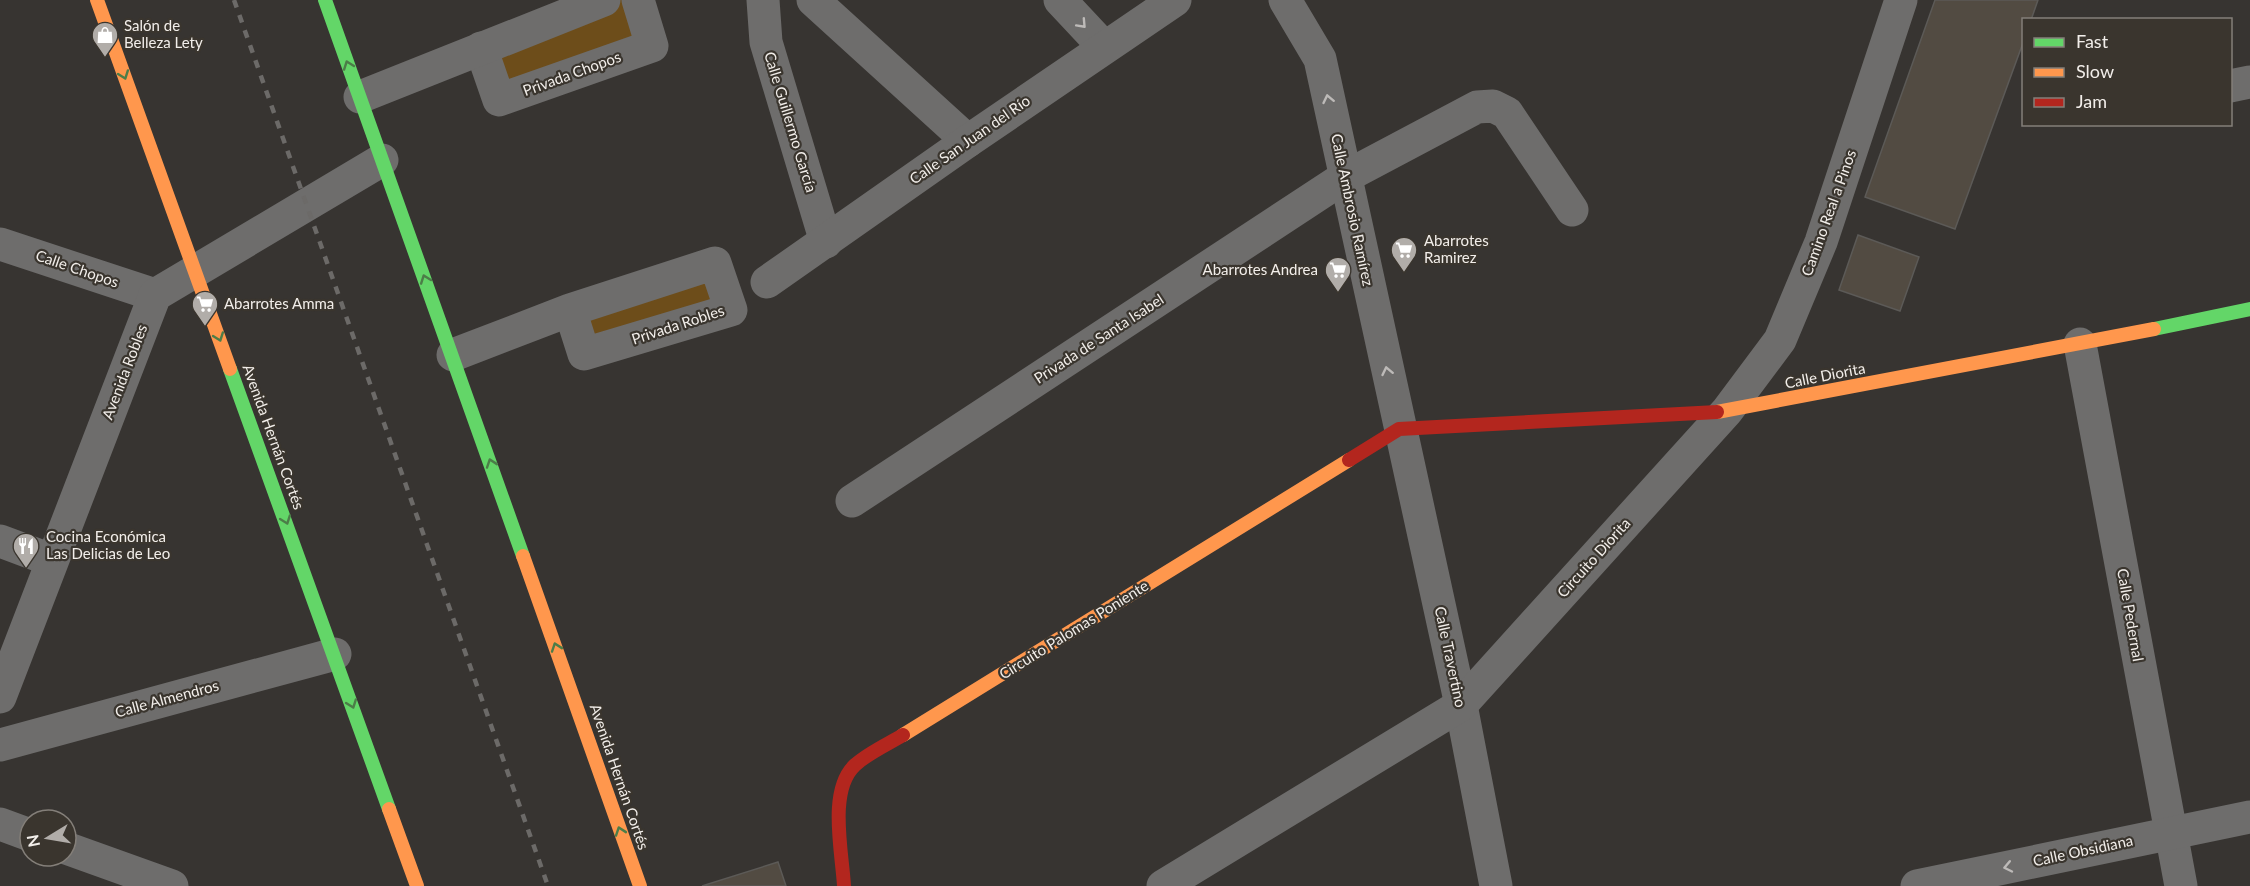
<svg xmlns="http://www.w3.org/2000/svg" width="2250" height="886" font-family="Lato,sans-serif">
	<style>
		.green { fill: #6d4d1a }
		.building { fill: #524b42; stroke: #5c5a57; stroke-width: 1.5 }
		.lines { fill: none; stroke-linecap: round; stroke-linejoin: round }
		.street { stroke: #6e6d6c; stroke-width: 33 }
		.fast { stroke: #63d668; stroke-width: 14 }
		.slow { stroke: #ff974d; stroke-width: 14 }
		.jam { stroke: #b3261e; stroke-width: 14 }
		.rail { stroke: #6c6a68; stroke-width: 4.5; stroke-dasharray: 8 8; stroke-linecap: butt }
		.oneway { stroke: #bdbab8 }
		.oneway2 { stroke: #4c7d48 }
		.labels { text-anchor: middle; stroke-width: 4.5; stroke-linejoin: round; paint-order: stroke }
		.poi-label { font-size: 15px; fill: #f2eeea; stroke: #3a352e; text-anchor: start }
		.street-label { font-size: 15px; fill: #f2eeea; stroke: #3a352e }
	</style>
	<rect width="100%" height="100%" fill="#373431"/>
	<!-- green -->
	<g class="green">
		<polygon points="613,0 634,0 647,45 501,97 486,51"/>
		<polygon points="713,266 728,309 586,349 574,311"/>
	</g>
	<!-- building -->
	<g class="building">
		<polygon points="1935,0 2038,0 2031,20 2024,20 2024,40 1955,229 1865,197"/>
		<polygon points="1858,235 1919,257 1900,311 1839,290"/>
		<polygon points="778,862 786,886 702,886"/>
	</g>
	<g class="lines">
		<!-- street -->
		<g class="street">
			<polyline points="763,0 766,42 826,242"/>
			<polyline points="813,0 968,141"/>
			<polyline points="1060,0 1104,47"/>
			<polyline points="1285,0 1320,59 1461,705 1496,886"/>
			<polyline points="481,48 499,100 652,46 638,0"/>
			<polyline points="2230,86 2250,82"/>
			<polyline points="360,97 604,0"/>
			<polyline points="0,244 155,295"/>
			<polyline points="767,282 968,141 1175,0"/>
			<polyline points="2080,344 2181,886"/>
			<polyline points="453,355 570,310 715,263 731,310 584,354 570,310"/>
			<polyline points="852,501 1345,177 1477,107 1493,106 1507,113 1572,210"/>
			<polyline points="0,541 51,560"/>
			<polyline points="0,697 155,295 382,160"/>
			<polyline points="0,745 335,654"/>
			<polyline points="0,824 30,835"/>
			<polyline points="66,848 172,886"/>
			<polyline points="1163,886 1461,705 1727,411 1780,340 1821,242 1901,0"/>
			<polyline points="1917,886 2250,817"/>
		</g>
		<!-- fast -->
		<g class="fast">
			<polyline points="325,0 523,556"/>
			<polyline points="2154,329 2250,309"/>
			<polyline points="230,369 389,809"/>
		</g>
		<!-- slow -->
		<g class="slow">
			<polyline points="97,0 230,369"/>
			<polyline points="1717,412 2154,329"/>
			<polyline points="523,556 640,886"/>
			<polyline points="903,735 1349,460"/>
			<polyline points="389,809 417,886"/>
		</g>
		<!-- jam -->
		<g class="jam">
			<polyline points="1349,460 1399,429 1717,412"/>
			<path d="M 844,886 C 842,851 828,790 855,765 C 868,753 888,744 903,735"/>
		</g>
		<!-- rail -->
		<polyline class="rail" points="234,0 548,886"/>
	</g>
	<!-- one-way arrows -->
	<defs><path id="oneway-chevron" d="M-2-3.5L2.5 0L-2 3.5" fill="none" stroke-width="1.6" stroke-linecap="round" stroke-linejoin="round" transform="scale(1.5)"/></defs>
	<g class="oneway">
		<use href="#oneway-chevron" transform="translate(1082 24) rotate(47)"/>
		<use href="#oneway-chevron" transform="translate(1328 99) rotate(-102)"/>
		<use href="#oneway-chevron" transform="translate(1387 371) rotate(-102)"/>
		<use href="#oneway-chevron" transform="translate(2008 867) rotate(168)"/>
	</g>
	<g class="oneway2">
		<use href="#oneway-chevron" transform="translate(348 65) rotate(-110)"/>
		<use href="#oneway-chevron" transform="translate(124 75) rotate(70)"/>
		<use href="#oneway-chevron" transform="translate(425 279) rotate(-110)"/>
		<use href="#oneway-chevron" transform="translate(219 337) rotate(70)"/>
		<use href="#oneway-chevron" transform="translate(491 463) rotate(-109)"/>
		<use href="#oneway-chevron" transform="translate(286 520) rotate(70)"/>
		<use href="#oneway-chevron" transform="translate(556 647) rotate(-109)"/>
		<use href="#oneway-chevron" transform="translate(352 704) rotate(70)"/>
		<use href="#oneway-chevron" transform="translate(620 831) rotate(-109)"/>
	</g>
	<!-- icons -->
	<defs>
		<g id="shop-pin" transform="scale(1.35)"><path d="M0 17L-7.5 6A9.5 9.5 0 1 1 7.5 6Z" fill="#b1ada9" stroke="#3a352e"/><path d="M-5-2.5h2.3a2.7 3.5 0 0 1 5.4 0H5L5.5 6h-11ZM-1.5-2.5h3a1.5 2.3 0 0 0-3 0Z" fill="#fff"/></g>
		<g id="supermarket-pin" transform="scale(1.35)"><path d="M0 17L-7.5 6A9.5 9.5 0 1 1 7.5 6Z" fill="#b1ada9" stroke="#3a352e"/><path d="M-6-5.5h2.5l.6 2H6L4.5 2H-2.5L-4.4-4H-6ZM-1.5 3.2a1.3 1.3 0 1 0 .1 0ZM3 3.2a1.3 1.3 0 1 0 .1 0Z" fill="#fff"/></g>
		<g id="restaurant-pin" transform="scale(1.35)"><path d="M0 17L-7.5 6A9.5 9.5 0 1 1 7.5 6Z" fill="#b1ada9" stroke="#3a352e"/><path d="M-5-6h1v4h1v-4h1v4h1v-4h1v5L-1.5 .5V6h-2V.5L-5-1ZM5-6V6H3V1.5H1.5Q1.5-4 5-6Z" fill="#fff"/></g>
	</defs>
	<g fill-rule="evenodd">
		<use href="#shop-pin" x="105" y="35"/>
		<use href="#supermarket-pin" x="1404" y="250"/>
		<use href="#supermarket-pin" x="1338" y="270"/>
		<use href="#supermarket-pin" x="205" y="304"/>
		<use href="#restaurant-pin" x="26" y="546"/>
	</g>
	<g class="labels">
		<!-- poi labels -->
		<g class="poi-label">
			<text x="124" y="31">Salón de<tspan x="124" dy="17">Belleza Lety</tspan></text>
			<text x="1424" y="246">Abarrotes<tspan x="1424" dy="17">Ramirez</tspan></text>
			<text x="1318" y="275" text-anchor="end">Abarrotes Andrea</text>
			<text x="224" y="309">Abarrotes Amma</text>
			<text x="46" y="542">Cocina Económica<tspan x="46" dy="17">Las Delicias de Leo</tspan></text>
		</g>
		<!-- street labels -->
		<g class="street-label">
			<text transform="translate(572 74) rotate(-20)" y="5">Privada Chopos</text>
			<text transform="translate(790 122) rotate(73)" y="5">Calle Guillermo García</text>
			<text transform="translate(970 140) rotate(-35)" y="5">Calle San Juan del Río</text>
			<text transform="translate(1352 210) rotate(78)" y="5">Calle Ambrosio Ramírez</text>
			<text transform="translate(1829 213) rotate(-70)" y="5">Camino Real a Pinos</text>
			<text transform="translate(77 269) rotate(19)" y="5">Calle Chopos</text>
			<text transform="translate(678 325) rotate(-18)" y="5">Privada Robles</text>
			<text transform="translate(1099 339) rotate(-33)" y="5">Privada de Santa Isabel</text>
			<text transform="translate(125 372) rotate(-69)" y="5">Avenida Robles</text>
			<text transform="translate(1825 376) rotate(-11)" y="5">Calle Diorita</text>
			<text transform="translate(273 437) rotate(70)" y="5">Avenida Hernán Cortés</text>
			<text transform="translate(1594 558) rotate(-48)" y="5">Circuito Diorita</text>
			<text transform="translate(2130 615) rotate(80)" y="5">Calle Pedernal</text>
			<text transform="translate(1074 630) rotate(-32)" y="5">Circuito Palomas Poniente</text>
			<text transform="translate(1450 657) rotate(78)" y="5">Calle Travertino</text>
			<text transform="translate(167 699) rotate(-15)" y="5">Calle Almendros</text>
			<text transform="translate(619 777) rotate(71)" y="5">Avenida Hernán Cortés</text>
			<text transform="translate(2083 851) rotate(-12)" y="5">Calle Obsidiana</text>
		</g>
	</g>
	<!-- legend -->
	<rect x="2022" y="18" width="210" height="108" fill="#3a352e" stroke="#847f79" stroke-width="1.5"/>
	<rect x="2034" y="38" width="30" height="9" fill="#63d668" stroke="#847f79" stroke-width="1.5"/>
	<text x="2076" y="48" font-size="18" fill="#f2eeea">Fast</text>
	<rect x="2034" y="68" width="30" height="9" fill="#ff974d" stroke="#847f79" stroke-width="1.5"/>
	<text x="2076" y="78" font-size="18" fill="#f2eeea">Slow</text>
	<rect x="2034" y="98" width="30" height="9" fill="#b3261e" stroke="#847f79" stroke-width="1.5"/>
	<text x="2076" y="108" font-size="18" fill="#f2eeea">Jam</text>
	<!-- north arrow -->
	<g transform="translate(48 838) rotate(259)"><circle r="28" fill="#3a352e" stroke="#847f79" stroke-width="1.5"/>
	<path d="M0-4.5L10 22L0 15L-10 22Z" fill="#b1ada9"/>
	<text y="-9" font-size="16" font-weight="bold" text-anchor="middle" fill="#f2eeea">N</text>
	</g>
</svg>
